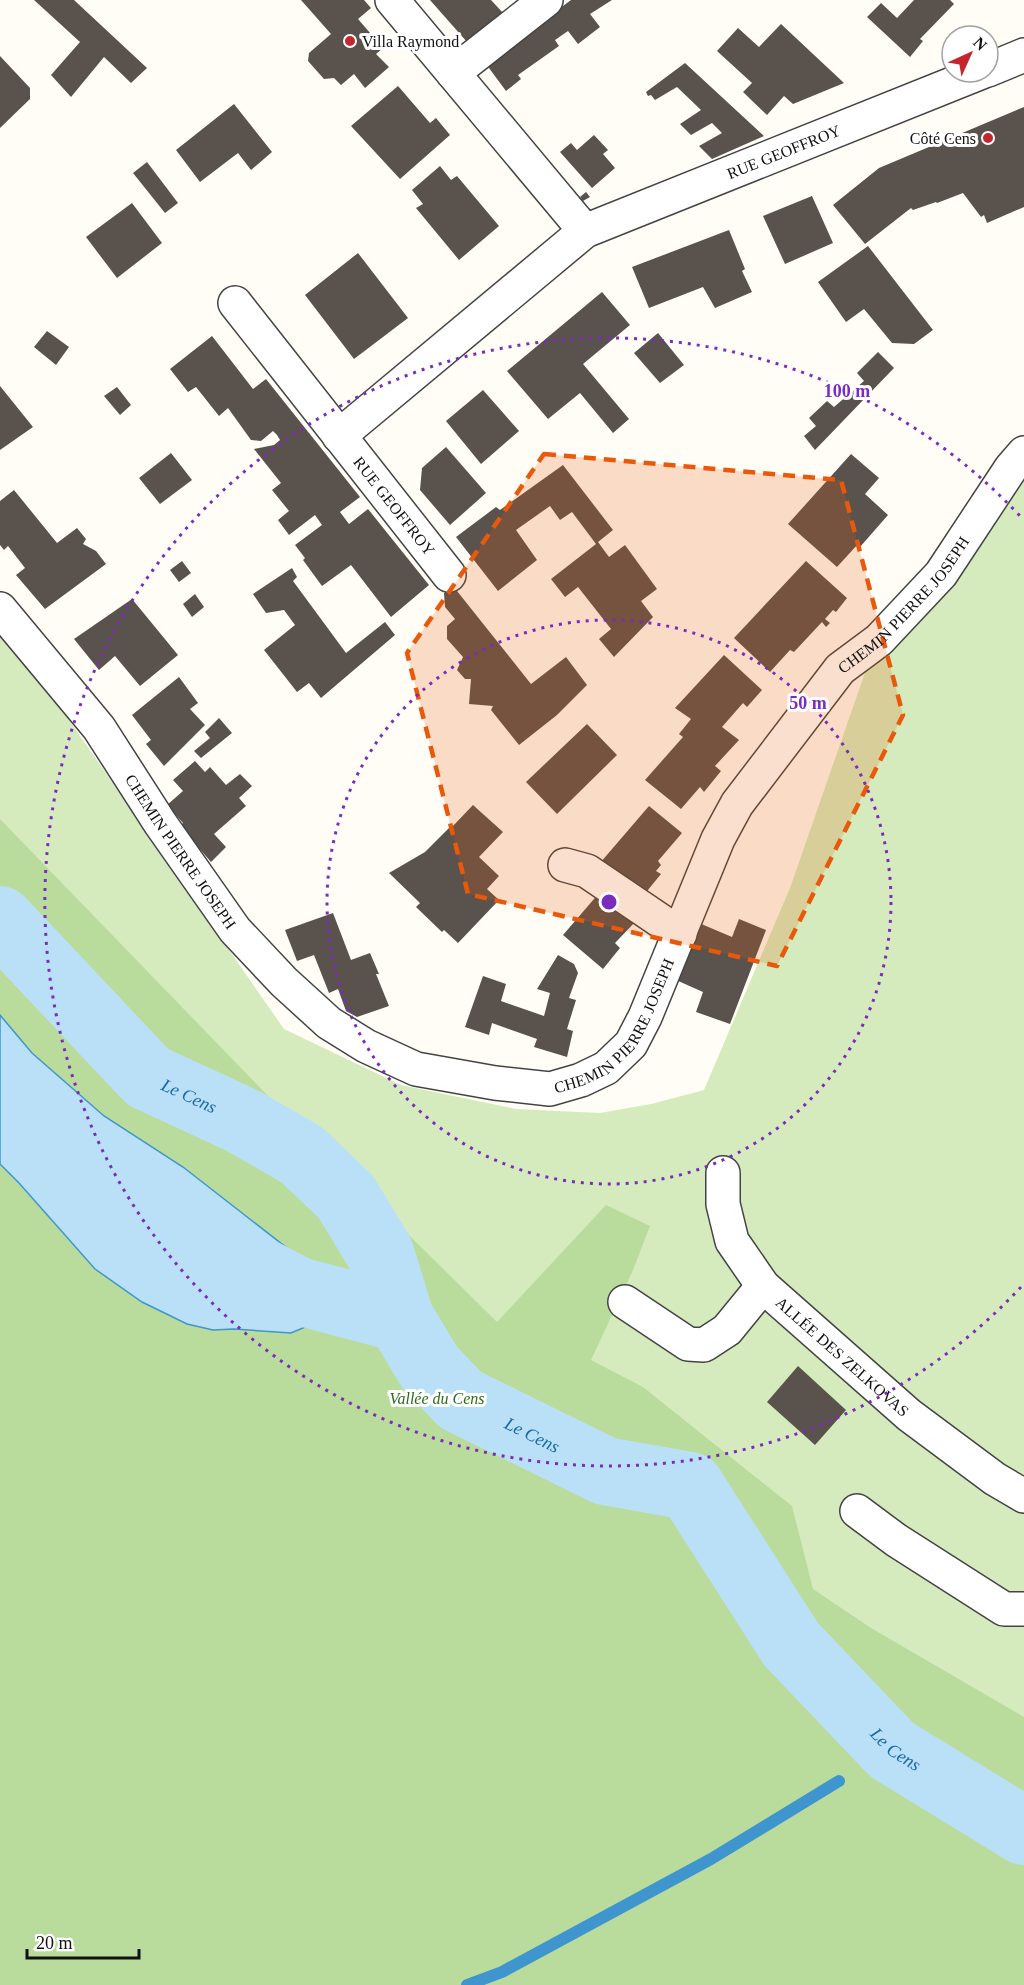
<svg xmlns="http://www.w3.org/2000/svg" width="1024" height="1985" font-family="Georgia,serif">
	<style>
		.green { fill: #d5ebbd }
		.forest { fill: #b9dc9c }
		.water { fill: #b9e0f7; stroke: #3f96cf; stroke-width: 1.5 }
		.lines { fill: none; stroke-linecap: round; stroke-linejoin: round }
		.stream { stroke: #3f96cf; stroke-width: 12 }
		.river { stroke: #b9e0f7; stroke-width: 68 }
		.building { fill: #5a524d }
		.minor-casing { stroke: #444; stroke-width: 36 }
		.minor { stroke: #fff; stroke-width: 33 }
		.marked { fill: #e8590c; fill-opacity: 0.2; stroke: #e8590c; stroke-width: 4.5; stroke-dasharray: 12 8; stroke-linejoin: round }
		.ring { fill: none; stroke: #7b2cbf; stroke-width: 3; stroke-dasharray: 3 6 }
		.poi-dot { fill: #c4262e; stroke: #fff; stroke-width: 2 }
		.labels { text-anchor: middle; stroke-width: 6; stroke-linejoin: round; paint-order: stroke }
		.poi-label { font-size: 16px; fill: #111; stroke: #fff; text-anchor: start }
		.street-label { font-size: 16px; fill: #111; stroke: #fff }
		.park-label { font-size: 16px; font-style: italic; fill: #2f6b1f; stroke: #fff }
		.water-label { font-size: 18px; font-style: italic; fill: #1768a6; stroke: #fff }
		.centre { fill: #7b2cbf; stroke: #fff; stroke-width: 3 }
		.ring-label { font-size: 18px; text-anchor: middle; font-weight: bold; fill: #7b2cbf; stroke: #fff; stroke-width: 6; stroke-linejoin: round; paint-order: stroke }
	</style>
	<rect width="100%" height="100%" fill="#fffdf5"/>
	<!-- green -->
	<polygon class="green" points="1024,481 1024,1958 0,1521 0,621 284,1029 401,1085 516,1109 600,1113 651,1104 704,1090 790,888 868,664 936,597"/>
	<!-- forest -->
	<polygon class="forest" points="0,819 269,1097 497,1322 606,1205 650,1226 633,1270 591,1360 643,1387 792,1506 813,1589 871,1628 1024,1717 1024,1985 0,1985"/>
	<!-- water -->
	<polygon class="water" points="0,1015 32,1053 104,1116 183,1167 332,1283 340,1293 334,1315 291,1333 234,1329 213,1330 187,1324 142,1302 95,1269 19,1183 0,1164"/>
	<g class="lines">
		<!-- stream -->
		<g class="stream">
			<polyline points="874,1761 892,1750"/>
			<polyline points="467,1985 502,1972 711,1859 839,1781"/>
		</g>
		<!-- river -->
		<g class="river">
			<path id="s1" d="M 0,920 L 148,1077 L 243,1121 L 302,1155 L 346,1197 L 380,1253 L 400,1318 L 430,1368 L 461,1400 L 605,1471 L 690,1486 L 791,1644 L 892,1750 L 1024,1831"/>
			<polyline points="252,1267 298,1291 400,1318"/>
		</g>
	</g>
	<!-- building -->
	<g class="building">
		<polygon points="34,0 74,0 147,68 131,83 104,57 71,97 51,75 80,42"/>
		<polygon points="301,0 364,0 371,8 358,19 383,48 376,54 389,67 365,88 354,74 341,85 334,78 324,79 308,61 309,53 331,34"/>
		<polygon points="430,0 491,0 504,14 467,42"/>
		<polygon points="571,0 612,0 590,14 600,27 578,44 568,31 555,40 559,46 518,75 521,79 506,91 486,64"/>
		<polygon points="914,0 950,0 954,4 920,39 923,41 910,57 867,17 881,3 897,18"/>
		<polygon points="781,24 844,83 793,104 784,96 767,115 743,92 752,83 717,51 738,28 759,47"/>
		<polygon points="0,56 30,88 30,99 0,128"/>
		<polygon points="685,63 764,136 712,159 699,146 722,133 712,123 691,135 680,124 701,110 677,87 655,100 651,95 648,96 646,92"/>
		<polygon points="398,86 430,123 436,118 450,135 400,179 351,126"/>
		<polygon points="234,104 272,152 251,170 238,153 200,182 176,150"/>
		<polygon points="1024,107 1024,207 987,223 984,215 981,217 963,193 937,203 936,202 913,210 911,208 865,244 833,205 879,168"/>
		<polygon points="594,135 608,150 603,154 615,168 592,188 560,152 571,143 577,150"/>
		<polygon points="147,162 178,203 165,213 133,173"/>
		<polygon points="440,166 451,180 457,176 499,226 459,260 416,208 423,204 412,190"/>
		<polygon points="586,192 590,197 583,201 580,197"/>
		<polygon points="812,196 833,243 785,264 763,216"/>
		<polygon points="132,203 162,243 117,278 86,237"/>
		<polygon points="729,230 745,269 742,271 752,292 715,308 703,287 649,308 632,267"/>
		<polygon points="868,246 933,330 914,344 892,343 864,309 846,322 818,282"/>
		<polygon points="358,253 408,318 354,359 305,295"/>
		<polygon points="602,292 630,325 583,364 629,419 613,433 580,393 548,419 507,371"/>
		<polygon points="47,331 69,347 56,365 34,347"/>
		<polygon points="658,333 684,365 660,383 634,353"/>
		<polygon points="212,336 253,389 266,379 360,497 340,512 349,524 368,509 429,585 391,617 351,565 322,586 303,560 305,558 295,545 322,525 315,515 289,535 278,520 289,511 272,490 281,483 254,449 274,445 280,440 277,435 273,431 261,441 251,440 228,408 219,416 196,387 188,392 170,369"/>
		<polygon points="878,352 894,368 815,450 804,436 816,426 809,418 827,401 834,407 864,381 857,373"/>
		<polygon points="0,386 33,427 0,450"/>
		<polygon points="117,387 131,405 120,415 104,396"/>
		<polygon points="483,390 519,431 481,464 446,421"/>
		<polygon points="446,447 486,493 450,525 420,490 422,468"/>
		<polygon points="171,453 192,480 160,504 139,478"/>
		<polygon points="851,454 879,478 865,494 888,515 860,547 858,544 837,567 788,524"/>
		<polygon points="563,465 613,530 598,542 609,557 625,545 657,589 641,601 653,617 614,657 599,639 611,629 578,587 565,597 551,579 596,544 572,512 560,520 550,506 516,530 537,560 498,591 456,537 496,507 500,510"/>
		<polygon points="14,490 57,543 77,528 86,539 83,544 96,551 106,564 45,609 16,575 25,568 8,546 4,550 0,545 0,501"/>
		<polygon points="182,561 191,573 179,582 170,570"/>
		<polygon points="806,561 847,598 836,612 833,610 825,619 830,623 826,627 822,622 794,652 790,650 770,672 734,638"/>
		<polygon points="292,568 297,577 293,581 346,653 385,622 395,635 321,698 309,683 297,692 264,650 295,625 284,610 266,613 253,594"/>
		<polygon points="453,586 531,684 566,657 587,685 557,715 519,745 491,710 493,706 469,704 471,679 465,679 457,670 463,657 447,639 447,626 455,619 445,607 444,593"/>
		<polygon points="195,594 204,607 192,617 183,604"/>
		<polygon points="132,599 178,655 140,686 115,656 99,670 74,639"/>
		<polygon points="724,655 762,690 747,707 743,703 722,727 739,740 715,766 721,771 704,792 700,787 681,809 645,780 683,737 679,734 691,719 675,708"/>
		<polygon points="179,677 198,703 190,709 205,725 164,766 146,744 151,740 132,715"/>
		<polygon points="219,718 232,733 201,758 194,751 210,738 205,732"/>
		<polygon points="587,724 617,755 557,814 526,782"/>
		<polygon points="195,761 205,772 210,767 226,785 240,774 252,786 239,798 246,806 214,834 226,847 211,862 180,826 183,823 167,805 183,791 173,780"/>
		<polygon points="473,805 503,832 479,857 499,876 487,889 499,900 458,943 444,930 442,932 416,907 420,903 389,873 425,852 451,826 452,827"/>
		<polygon points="649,806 682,833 658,861 661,865 656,871 661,874 643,896 600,863"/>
		<polygon points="600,892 636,921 615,943 620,948 603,969 563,935"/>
		<polygon points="333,913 351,960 370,953 379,974 376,974 389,1006 357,1017 346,1011 338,989 329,993 314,955 297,961 285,930"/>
		<polygon points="739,919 766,930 730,1024 696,1012 703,992 676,980 699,923 732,937"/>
		<polygon points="558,955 574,964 578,973 569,998 576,1000 567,1029 573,1031 567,1057 534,1047 537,1039 492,1023 489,1035 465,1027 483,976 506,984 501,1001 544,1016 550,993 537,989"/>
		<polygon points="798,1366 846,1410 815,1445 767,1402"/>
	</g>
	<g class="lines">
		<!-- minor casing -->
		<g class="minor-casing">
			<g id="minor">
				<polyline points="392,0 585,231"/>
				<polyline points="988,70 1024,55"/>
				<polyline points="453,73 546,0"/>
				<path id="s2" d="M 235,303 L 449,575"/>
				<path id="s3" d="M 339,436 L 585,231 L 982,72"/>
				<path id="s4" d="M 0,609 L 99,728 L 160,823 L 235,930 L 284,982 L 329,1023 L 366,1046 L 416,1069 L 495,1083 L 550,1089 L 581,1080 L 606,1068 L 631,1044 L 645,1017 L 718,839 L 737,804 L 840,669 L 879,640 L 941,574 L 1011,468 L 1024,453"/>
				<polyline points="565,865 587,871 680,934"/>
				<path id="s5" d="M 723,1173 L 723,1204 L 732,1241 L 763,1286 L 909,1415 L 995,1479 L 1024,1496"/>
				<polyline points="625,1302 688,1344 704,1345 727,1330 763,1286"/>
				<polyline points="857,1511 896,1540 1004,1609 1024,1609"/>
			</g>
		</g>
		<!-- minor -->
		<use href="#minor" class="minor"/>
	</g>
	<!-- marked area -->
	<path class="marked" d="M 544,454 L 841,480 L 903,715 L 777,966 L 468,894 L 407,653 Z"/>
	<!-- distance rings -->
	<g class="ring">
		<circle cx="609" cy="902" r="282"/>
		<path d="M1021 1287A564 564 0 1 1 1021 517"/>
	</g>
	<!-- markers -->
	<g class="poi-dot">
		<circle cx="350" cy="41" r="6"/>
		<circle cx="988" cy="138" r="6"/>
	</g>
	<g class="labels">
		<!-- poi labels -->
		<g class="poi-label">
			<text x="362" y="47">Villa Raymond</text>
			<text x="976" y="144" text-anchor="end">Côté Cens</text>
		</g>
		<!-- street labels -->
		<g class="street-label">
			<text dy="6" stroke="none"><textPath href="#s3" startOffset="534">RUE GEOFFROY</textPath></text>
			<text dy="6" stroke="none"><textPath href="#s2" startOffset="258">RUE GEOFFROY</textPath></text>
			<text dy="6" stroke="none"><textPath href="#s4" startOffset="1383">CHEMIN PIERRE JOSEPH</textPath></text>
			<text dy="6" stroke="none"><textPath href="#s4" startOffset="303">CHEMIN PIERRE JOSEPH</textPath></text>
			<text dy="6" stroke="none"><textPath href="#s4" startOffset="861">CHEMIN PIERRE JOSEPH</textPath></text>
			<text dy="6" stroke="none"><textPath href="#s5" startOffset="230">ALLÉE DES ZELKOVAS</textPath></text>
		</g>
		<!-- park labels -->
		<g class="park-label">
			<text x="437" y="1404">Vallée du Cens</text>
		</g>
		<!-- water labels -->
		<g class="water-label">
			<text dy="6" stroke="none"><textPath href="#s1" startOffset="261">Le Cens</textPath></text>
			<text dy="6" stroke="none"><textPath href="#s1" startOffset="765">Le Cens</textPath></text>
			<text dy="6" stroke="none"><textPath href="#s1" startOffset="1269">Le Cens</textPath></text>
		</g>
	</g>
	<circle cx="609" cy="902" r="9" class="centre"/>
	<g class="ring-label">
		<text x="847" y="397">100 m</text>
		<text x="808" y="709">50 m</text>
	</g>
	<!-- north arrow -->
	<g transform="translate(970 54) rotate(45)"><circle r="28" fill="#ffffff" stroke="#a0a0a0" stroke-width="1.5"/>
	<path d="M0-4.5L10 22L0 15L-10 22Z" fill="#c4262e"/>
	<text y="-9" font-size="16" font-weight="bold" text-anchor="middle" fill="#111111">N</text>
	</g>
	<!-- scale -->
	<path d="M27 1949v9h112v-9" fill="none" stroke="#111111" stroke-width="3"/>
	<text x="36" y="1949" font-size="18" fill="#111111" stroke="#ffffff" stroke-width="4.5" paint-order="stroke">20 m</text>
</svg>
